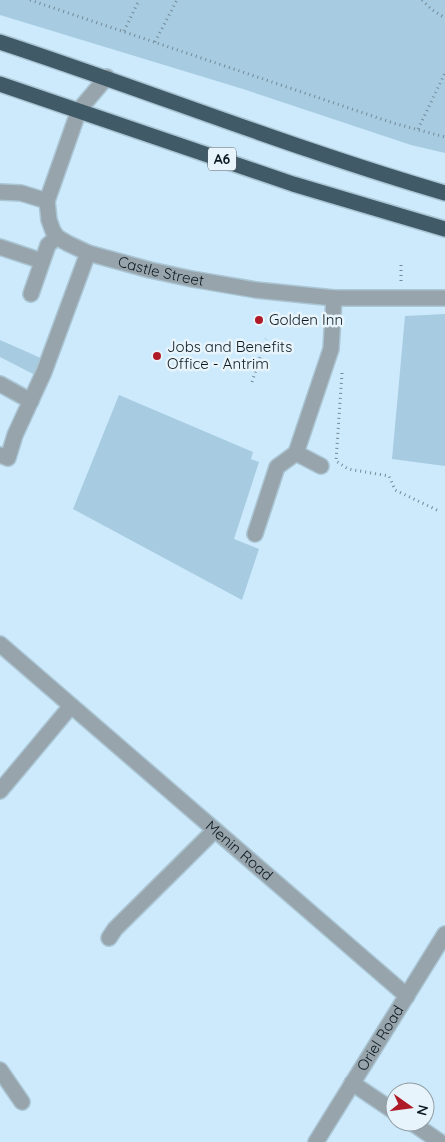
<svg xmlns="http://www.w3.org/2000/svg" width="445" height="1142" font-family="Quicksand,sans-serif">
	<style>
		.green { fill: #a7cbe1 }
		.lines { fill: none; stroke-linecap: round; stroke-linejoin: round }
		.minor-casing { stroke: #aac5d4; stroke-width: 18 }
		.highway-casing { stroke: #aac5d4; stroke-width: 18 }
		.path { stroke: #748995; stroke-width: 3; stroke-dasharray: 1 4; stroke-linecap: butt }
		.minor { stroke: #97a4ab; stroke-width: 15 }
		.highway { stroke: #405a68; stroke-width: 15 }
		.poi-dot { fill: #ae1b27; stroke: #e8f4fb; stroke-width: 2 }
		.labels { text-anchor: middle; stroke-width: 5; stroke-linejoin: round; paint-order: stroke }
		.shield { fill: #e8f4fb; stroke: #505b62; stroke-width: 1 }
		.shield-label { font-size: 14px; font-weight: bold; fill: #0f1a20 }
		.street-label { font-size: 15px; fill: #0f1a20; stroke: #e8f4fb }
		.poi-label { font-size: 15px; fill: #0f1a20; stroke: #e8f4fb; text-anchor: start }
	</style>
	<rect width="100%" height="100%" fill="#cceafc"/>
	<!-- green -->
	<g class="green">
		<polygon points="0,0 445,0 445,153 411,145 243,89 0,15"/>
		<polygon points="445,314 445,466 392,459 405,316"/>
		<polygon points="0,340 43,359 37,376 0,357"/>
		<polygon points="119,395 253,452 251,459 259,462 234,539 259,549 242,600 73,509"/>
	</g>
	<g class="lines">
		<!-- minor casing -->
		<g class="minor-casing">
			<g id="minor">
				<path id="s1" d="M 107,77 L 79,110 L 47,201 L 49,220 L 53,231 L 57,237 L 67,243 L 88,253 L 150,270 L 192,279 L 256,290 L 334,298 L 445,298"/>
				<polyline points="0,192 21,193 47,201"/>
				<polyline points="0,247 42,261"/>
				<polyline points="31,294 48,245 57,237"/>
				<polyline points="0,384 31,401"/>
				<polyline points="296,453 321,466"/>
				<polyline points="0,455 8,458 15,435 44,372 88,253"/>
				<polyline points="255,534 277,467 296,453 331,349 334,298"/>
				<path id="s2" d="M 0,644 L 407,996"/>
				<polyline points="0,791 71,706"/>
				<polyline points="109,938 115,929 215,830"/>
				<polyline points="0,1070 22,1102"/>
				<polyline points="352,1083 395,1112"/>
				<polyline points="411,1122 440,1142"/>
				<path id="s3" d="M 316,1142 L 445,934"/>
			</g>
		</g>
		<!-- highway casing -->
		<g class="highway-casing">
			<g id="highway">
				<path d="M 0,42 C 149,91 294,149 445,193"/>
				<polyline points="0,84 293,184 445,229"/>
			</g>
		</g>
		<!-- path -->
		<g class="path">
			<polyline points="30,0 393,123 445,137"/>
			<polyline points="422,0 431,9 445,18"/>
			<polyline points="124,31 139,0"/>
			<polyline points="155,42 177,0"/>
			<polyline points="418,129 445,73"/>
			<polyline points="401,265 401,282"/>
			<polyline points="342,373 336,461 348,469 389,476 395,490 439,511"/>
			<polyline points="252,382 266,339"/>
		</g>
		<!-- minor -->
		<use href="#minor" class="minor"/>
		<!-- highway -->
		<use href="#highway" class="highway"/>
	</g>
	<!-- markers -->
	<g class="poi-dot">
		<circle cx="259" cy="320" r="5"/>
		<circle cx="157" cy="356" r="5"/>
	</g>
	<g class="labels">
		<!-- shield labels -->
		<rect class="shield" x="208" y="147.5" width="28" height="23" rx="4"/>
		<g class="shield-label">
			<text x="222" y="164">A6</text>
		</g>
		<!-- street labels -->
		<g class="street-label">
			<text dy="5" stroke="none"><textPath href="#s1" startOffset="288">Castle Street</textPath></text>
			<text dy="5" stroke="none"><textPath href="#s2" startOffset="316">Menin Road</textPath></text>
			<text dy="5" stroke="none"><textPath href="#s3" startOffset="122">Oriel Road</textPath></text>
		</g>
		<!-- poi labels -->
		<g class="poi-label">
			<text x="269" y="325">Golden Inn</text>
			<text x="167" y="352">Jobs and Benefits<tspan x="167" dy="17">Office - Antrim</tspan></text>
		</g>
	</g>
	<!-- north arrow -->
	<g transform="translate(410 1107) rotate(104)"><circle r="24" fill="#e8f4fb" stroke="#919da3"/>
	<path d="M0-4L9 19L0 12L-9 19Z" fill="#ae1b27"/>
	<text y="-8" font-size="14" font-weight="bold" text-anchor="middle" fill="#0f1a20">N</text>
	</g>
</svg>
